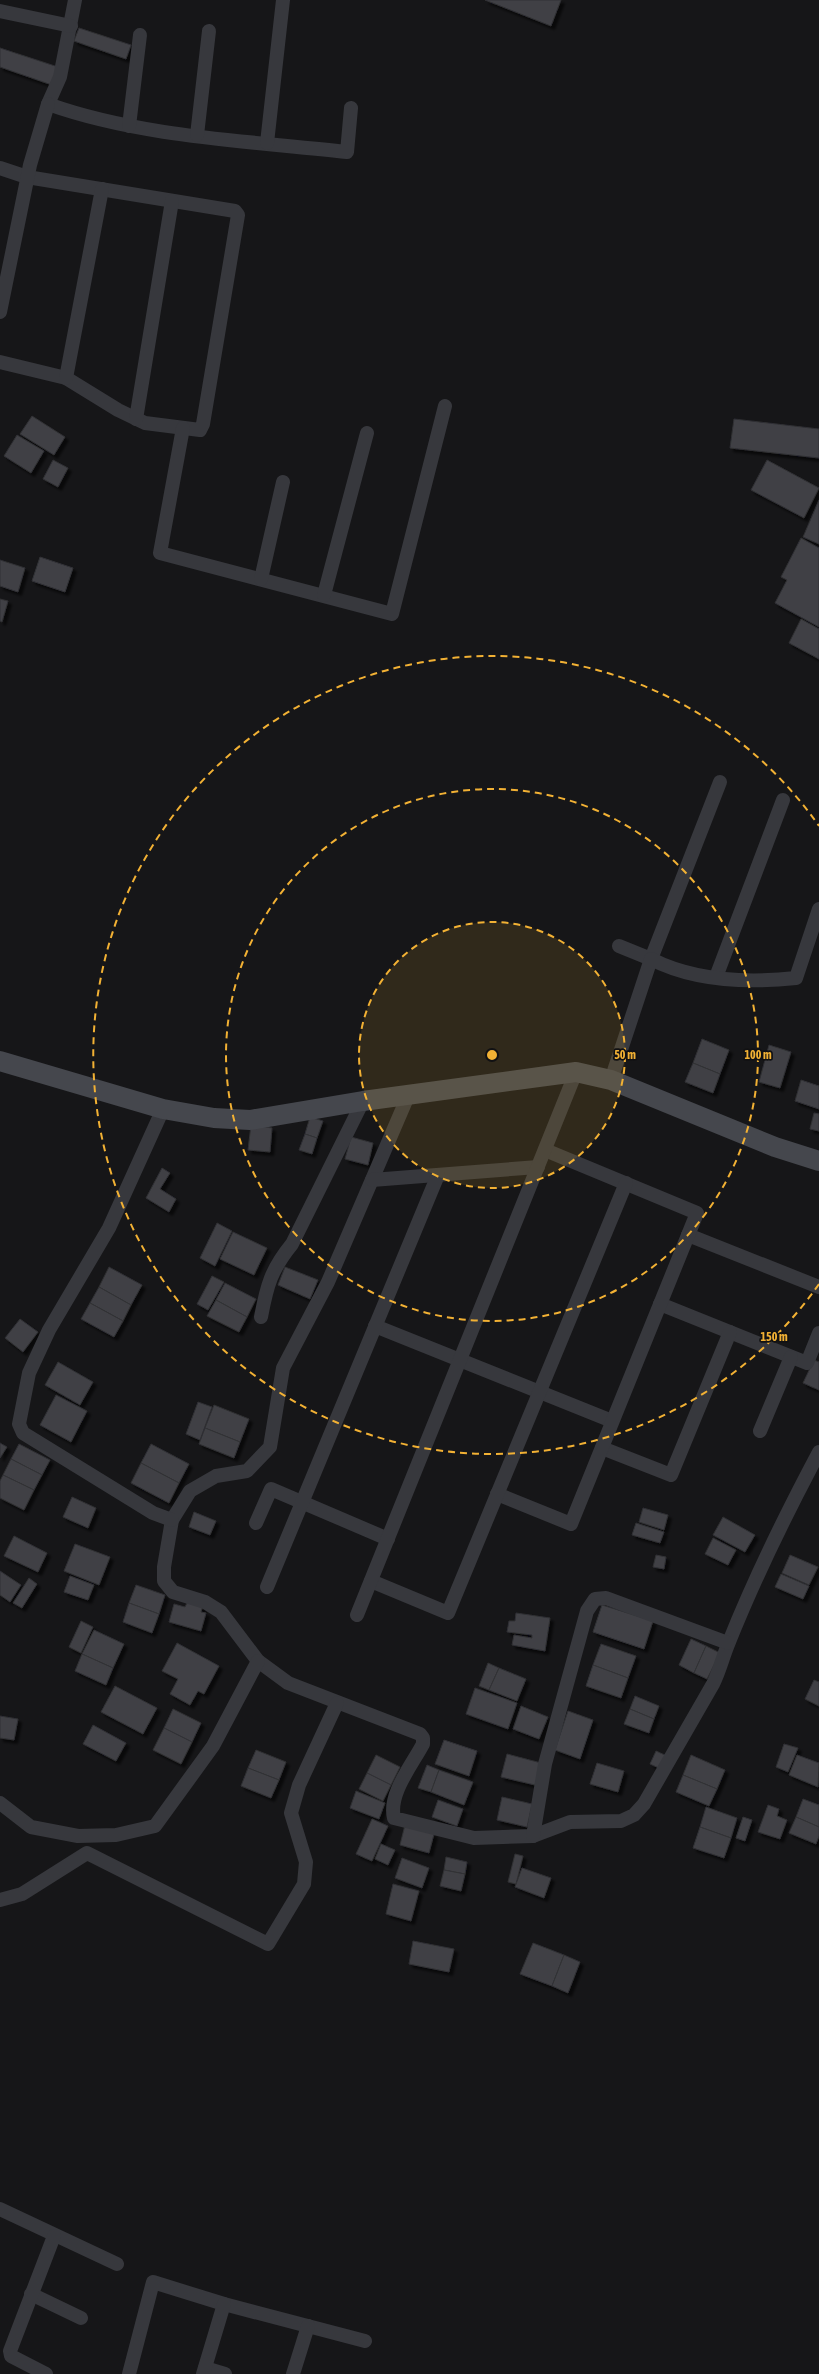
<svg xmlns="http://www.w3.org/2000/svg" width="819" height="2374" font-family="'Asap Condensed',sans-serif">
	<style>
		.building { fill: #404145; stroke: #303034; filter: url(#shadow) }
		.lines { fill: none; stroke-linecap: round; stroke-linejoin: round }
		.street { stroke: #37383d; stroke-width: 14 }
		.secondary { stroke: #45474d; stroke-width: 20 }
		.ring { fill: none; stroke: #f2b134; stroke-width: 2; stroke-dasharray: 7 5 }
		.centre { fill: #f2b134; stroke: #111113; stroke-width: 2 }
		.ring-label { font-size: 12px; text-anchor: middle; font-weight: bold; fill: #f2b134; stroke: #111113; stroke-width: 3.5; stroke-linejoin: round; paint-order: stroke }
	</style>
	<defs>
		<filter id="shadow"><feDropShadow dx="3.5" dy="3.5" stdDeviation="1" flood-color="#0009"/></filter>
	</defs>
	<rect width="100%" height="100%" fill="#161618"/>
	<!-- building -->
	<g class="building">
		<polygon points="485,0 561,0 551,26"/>
		<polygon points="79,28 131,45 126,59 74,41"/>
		<polygon points="0,48 58,67 52,85 0,67"/>
		<polygon points="32,416 65,437 54,455 20,434"/>
		<polygon points="734,419 819,429 819,458 730,448"/>
		<polygon points="17,435 44,451 31,473 4,456"/>
		<polygon points="53,460 68,468 58,487 43,479"/>
		<polygon points="767,460 819,488 804,518 751,490"/>
		<polygon points="819,500 819,544 803,537"/>
		<polygon points="801,538 819,548 819,627 775,603 787,580 781,577"/>
		<polygon points="40,557 73,568 65,592 32,581"/>
		<polygon points="0,560 25,568 18,592 0,586"/>
		<polygon points="0,599 8,601 2,622 0,621"/>
		<polygon points="801,619 819,629 819,659 789,643"/>
		<polygon points="702,1039 729,1050 720,1074 693,1063"/>
		<polygon points="769,1045 791,1052 780,1088 759,1082"/>
		<polygon points="693,1063 720,1074 713,1093 685,1082"/>
		<polygon points="801,1080 819,1086 819,1109 795,1101"/>
		<polygon points="814,1113 819,1114 819,1131 810,1129"/>
		<polygon points="310,1117 323,1121 317,1138 305,1134"/>
		<polygon points="251,1125 272,1128 270,1152 248,1150"/>
		<polygon points="305,1134 317,1138 312,1154 299,1150"/>
		<polygon points="351,1137 373,1143 368,1165 345,1159"/>
		<polygon points="162,1168 170,1173 160,1189 176,1199 169,1212 146,1198"/>
		<polygon points="217,1223 232,1231 215,1266 200,1258"/>
		<polygon points="233,1232 267,1248 254,1275 220,1259"/>
		<polygon points="109,1267 142,1285 131,1305 99,1287"/>
		<polygon points="285,1267 318,1280 310,1299 278,1285"/>
		<polygon points="212,1276 224,1282 208,1310 197,1304"/>
		<polygon points="225,1283 256,1299 247,1317 216,1300"/>
		<polygon points="99,1287 131,1305 123,1321 90,1303"/>
		<polygon points="216,1300 247,1317 239,1332 207,1316"/>
		<polygon points="90,1303 123,1321 114,1337 81,1319"/>
		<polygon points="20,1319 38,1332 23,1352 5,1338"/>
		<polygon points="814,1360 819,1362 819,1390 803,1383"/>
		<polygon points="58,1362 93,1382 80,1405 45,1385"/>
		<polygon points="56,1395 87,1411 71,1442 40,1425"/>
		<polygon points="198,1402 212,1407 200,1440 186,1434"/>
		<polygon points="214,1405 249,1419 240,1442 205,1428"/>
		<polygon points="205,1428 240,1442 234,1458 199,1444"/>
		<polygon points="0,1443 7,1447 0,1458"/>
		<polygon points="19,1444 50,1460 42,1475 11,1459"/>
		<polygon points="151,1444 189,1464 179,1483 141,1463"/>
		<polygon points="11,1459 42,1475 34,1490 3,1475"/>
		<polygon points="141,1463 179,1483 169,1503 131,1483"/>
		<polygon points="3,1475 34,1490 24,1510 0,1498 0,1481"/>
		<polygon points="72,1497 96,1508 88,1528 63,1517"/>
		<polygon points="643,1508 668,1515 664,1530 639,1522"/>
		<polygon points="194,1512 216,1521 210,1535 189,1527"/>
		<polygon points="723,1517 755,1535 745,1552 713,1535"/>
		<polygon points="636,1523 664,1532 660,1543 632,1535"/>
		<polygon points="14,1536 47,1553 38,1572 4,1556"/>
		<polygon points="713,1538 736,1550 728,1565 705,1554"/>
		<polygon points="75,1544 110,1557 99,1585 64,1571"/>
		<polygon points="656,1555 666,1557 664,1569 653,1567"/>
		<polygon points="790,1555 818,1567 809,1585 782,1573"/>
		<polygon points="0,1571 21,1585 10,1602 0,1595"/>
		<polygon points="781,1574 809,1586 803,1599 775,1587"/>
		<polygon points="70,1576 94,1585 88,1600 64,1592"/>
		<polygon points="29,1578 37,1584 22,1608 13,1603"/>
		<polygon points="136,1585 165,1595 159,1614 129,1603"/>
		<polygon points="188,1601 203,1605 201,1612 206,1613 201,1631 169,1622 174,1604 185,1607"/>
		<polygon points="129,1603 159,1614 152,1633 123,1622"/>
		<polygon points="602,1605 653,1621 644,1649 593,1632"/>
		<polygon points="516,1613 550,1618 545,1651 512,1645 514,1635 532,1638 532,1635 507,1632 509,1621 515,1621"/>
		<polygon points="81,1621 93,1627 81,1653 69,1647"/>
		<polygon points="94,1630 124,1644 113,1668 82,1654"/>
		<polygon points="691,1639 706,1646 694,1673 679,1665"/>
		<polygon points="177,1643 219,1666 204,1694 198,1691 190,1705 170,1694 178,1679 162,1671"/>
		<polygon points="601,1644 636,1656 628,1678 593,1665"/>
		<polygon points="706,1646 720,1653 707,1679 694,1673"/>
		<polygon points="82,1654 113,1668 106,1685 75,1671"/>
		<polygon points="488,1663 499,1668 489,1690 479,1686"/>
		<polygon points="593,1665 628,1678 621,1698 586,1686"/>
		<polygon points="499,1668 526,1679 517,1701 489,1690"/>
		<polygon points="814,1680 819,1682 819,1706 805,1699"/>
		<polygon points="115,1686 157,1708 143,1734 101,1712"/>
		<polygon points="475,1688 517,1703 508,1729 466,1714"/>
		<polygon points="635,1696 659,1706 654,1719 630,1709"/>
		<polygon points="521,1706 548,1717 539,1739 513,1729"/>
		<polygon points="173,1709 201,1723 192,1742 164,1728"/>
		<polygon points="630,1709 654,1719 649,1733 624,1724"/>
		<polygon points="568,1711 593,1720 580,1759 555,1750"/>
		<polygon points="0,1716 18,1719 14,1740 0,1738"/>
		<polygon points="93,1725 126,1743 116,1761 83,1744"/>
		<polygon points="164,1728 192,1742 181,1764 153,1750"/>
		<polygon points="444,1740 477,1751 469,1776 435,1764"/>
		<polygon points="784,1744 798,1748 788,1772 776,1767"/>
		<polygon points="256,1750 286,1762 279,1780 248,1768"/>
		<polygon points="656,1751 667,1756 661,1769 650,1764"/>
		<polygon points="507,1754 541,1763 535,1785 501,1777"/>
		<polygon points="376,1755 400,1767 391,1785 367,1773"/>
		<polygon points="691,1755 725,1770 717,1789 683,1775"/>
		<polygon points="797,1755 819,1763 818,1787 789,1775"/>
		<polygon points="597,1763 624,1771 618,1792 590,1784"/>
		<polygon points="427,1765 439,1770 431,1792 418,1788"/>
		<polygon points="248,1768 279,1780 271,1798 241,1786"/>
		<polygon points="439,1770 473,1782 464,1805 431,1792"/>
		<polygon points="367,1773 391,1785 383,1801 359,1789"/>
		<polygon points="683,1775 717,1789 709,1806 676,1792"/>
		<polygon points="356,1791 385,1803 379,1819 350,1808"/>
		<polygon points="502,1797 532,1804 527,1827 497,1820"/>
		<polygon points="803,1799 819,1805 819,1827 796,1817"/>
		<polygon points="438,1800 463,1809 457,1826 432,1817"/>
		<polygon points="768,1805 779,1809 777,1816 787,1820 780,1839 758,1832"/>
		<polygon points="706,1807 737,1818 731,1838 700,1827"/>
		<polygon points="743,1817 752,1820 745,1841 736,1838"/>
		<polygon points="796,1817 819,1827 819,1836 816,1844 789,1833"/>
		<polygon points="372,1819 388,1826 372,1861 356,1854"/>
		<polygon points="405,1825 434,1834 429,1853 400,1845"/>
		<polygon points="700,1827 731,1838 724,1858 693,1848"/>
		<polygon points="381,1844 395,1850 388,1865 375,1859"/>
		<polygon points="515,1854 523,1856 516,1884 508,1882"/>
		<polygon points="446,1857 467,1862 465,1874 444,1870"/>
		<polygon points="402,1858 429,1868 422,1888 395,1878"/>
		<polygon points="522,1868 551,1878 544,1898 515,1887"/>
		<polygon points="444,1870 465,1874 461,1891 440,1886"/>
		<polygon points="393,1884 419,1891 411,1921 386,1914"/>
		<polygon points="413,1941 454,1949 449,1972 409,1964"/>
		<polygon points="533,1943 564,1955 552,1986 520,1974"/>
		<polygon points="564,1955 580,1962 568,1993 552,1986"/>
	</g>
	<g class="lines">
		<!-- street -->
		<g class="street">
			<path d="M 75,0 L 60,77 L 48,104 C 140,137 249,141 347,152 L 351,108"/>
			<polyline points="0,11 71,26"/>
			<polyline points="129,126 140,35"/>
			<polyline points="197,135 209,31"/>
			<polyline points="267,143 283,0"/>
			<polyline points="0,168 27,177 235,211 238,215 203,424 200,430 145,423 118,410 66,378 0,362"/>
			<polyline points="0,312 30,165 48,104"/>
			<polyline points="66,378 102,189"/>
			<polyline points="136,419 172,201"/>
			<polyline points="183,428 160,553 392,614 445,406"/>
			<polyline points="261,579 283,482"/>
			<polyline points="324,595 367,433"/>
			<polyline points="619,946 651,959 720,782"/>
			<polyline points="716,977 783,800"/>
			<path d="M 611,1080 L 651,959 C 694,981 749,983 796,978 L 819,909"/>
			<path d="M 408,1096 L 328,1282 L 283,1368 L 270,1447 L 247,1471 L 216,1476 L 190,1491 L 172,1520 L 164,1567 L 164,1581 L 173,1592 L 205,1602 L 221,1612 L 258,1661 L 288,1683 L 420,1734 L 423,1738 L 423,1744 C 412,1765 388,1794 394,1818 L 474,1838 L 533,1836 L 570,1822 L 621,1821 L 634,1815 L 644,1804 L 713,1684 C 720,1670 723,1656 729,1642 C 755,1577 786,1514 819,1452"/>
			<polyline points="163,1109 109,1228 49,1330 29,1373 19,1424 23,1433 153,1513 172,1520"/>
			<polyline points="372,1180 538,1167"/>
			<polyline points="688,1235 819,1287"/>
			<polyline points="660,1304 807,1363 819,1333"/>
			<path d="M 261,1317 C 267,1285 271,1270 292,1244 L 363,1101"/>
			<polyline points="375,1326 612,1421"/>
			<polyline points="760,1431 791,1357"/>
			<polyline points="602,1448 671,1475 730,1332"/>
			<polyline points="497,1494 571,1524 697,1213 545,1150"/>
			<polyline points="256,1523 271,1489 388,1539"/>
			<polyline points="371,1581 448,1613 626,1183"/>
			<polyline points="267,1587 438,1175"/>
			<polyline points="357,1615 576,1072"/>
			<polyline points="0,1803 31,1827 78,1836 116,1835 155,1826 213,1746 258,1661"/>
			<polyline points="533,1836 545,1764 587,1611 595,1599 606,1598 728,1643"/>
			<polyline points="0,1900 22,1894 87,1853 268,1944 304,1884 306,1862 291,1813 299,1785 337,1703"/>
			<polyline points="0,2209 117,2264"/>
			<polyline points="31,2294 81,2318"/>
			<polyline points="205,2368 225,2374"/>
			<polyline points="46,2374 11,2356 10,2351 54,2236"/>
			<polyline points="129,2374 153,2282 224,2304 365,2341"/>
			<polyline points="203,2374 224,2304"/>
			<polyline points="293,2374 308,2326"/>
		</g>
		<!-- secondary -->
		<polyline class="secondary" points="0,1061 163,1109 214,1118 250,1120 363,1101 576,1072 611,1080 775,1147 819,1161"/>
	</g>
	<!-- distance rings -->
	<circle cx="492" cy="1055" r="133" fill="#f2b134" fill-opacity=".12"/>
	<g class="ring">
		<circle cx="492" cy="1055" r="133"/>
		<circle cx="492" cy="1055" r="266"/>
		<path d="M819 1284A399 399 0 1 1 819 826"/>
	</g>
	<circle cx="492" cy="1055" r="6" class="centre"/>
	<g class="ring-label">
		<text x="625" y="1059">50 m</text>
		<text x="758" y="1059">100 m</text>
		<text x="774" y="1341">150 m</text>
	</g>
</svg>
